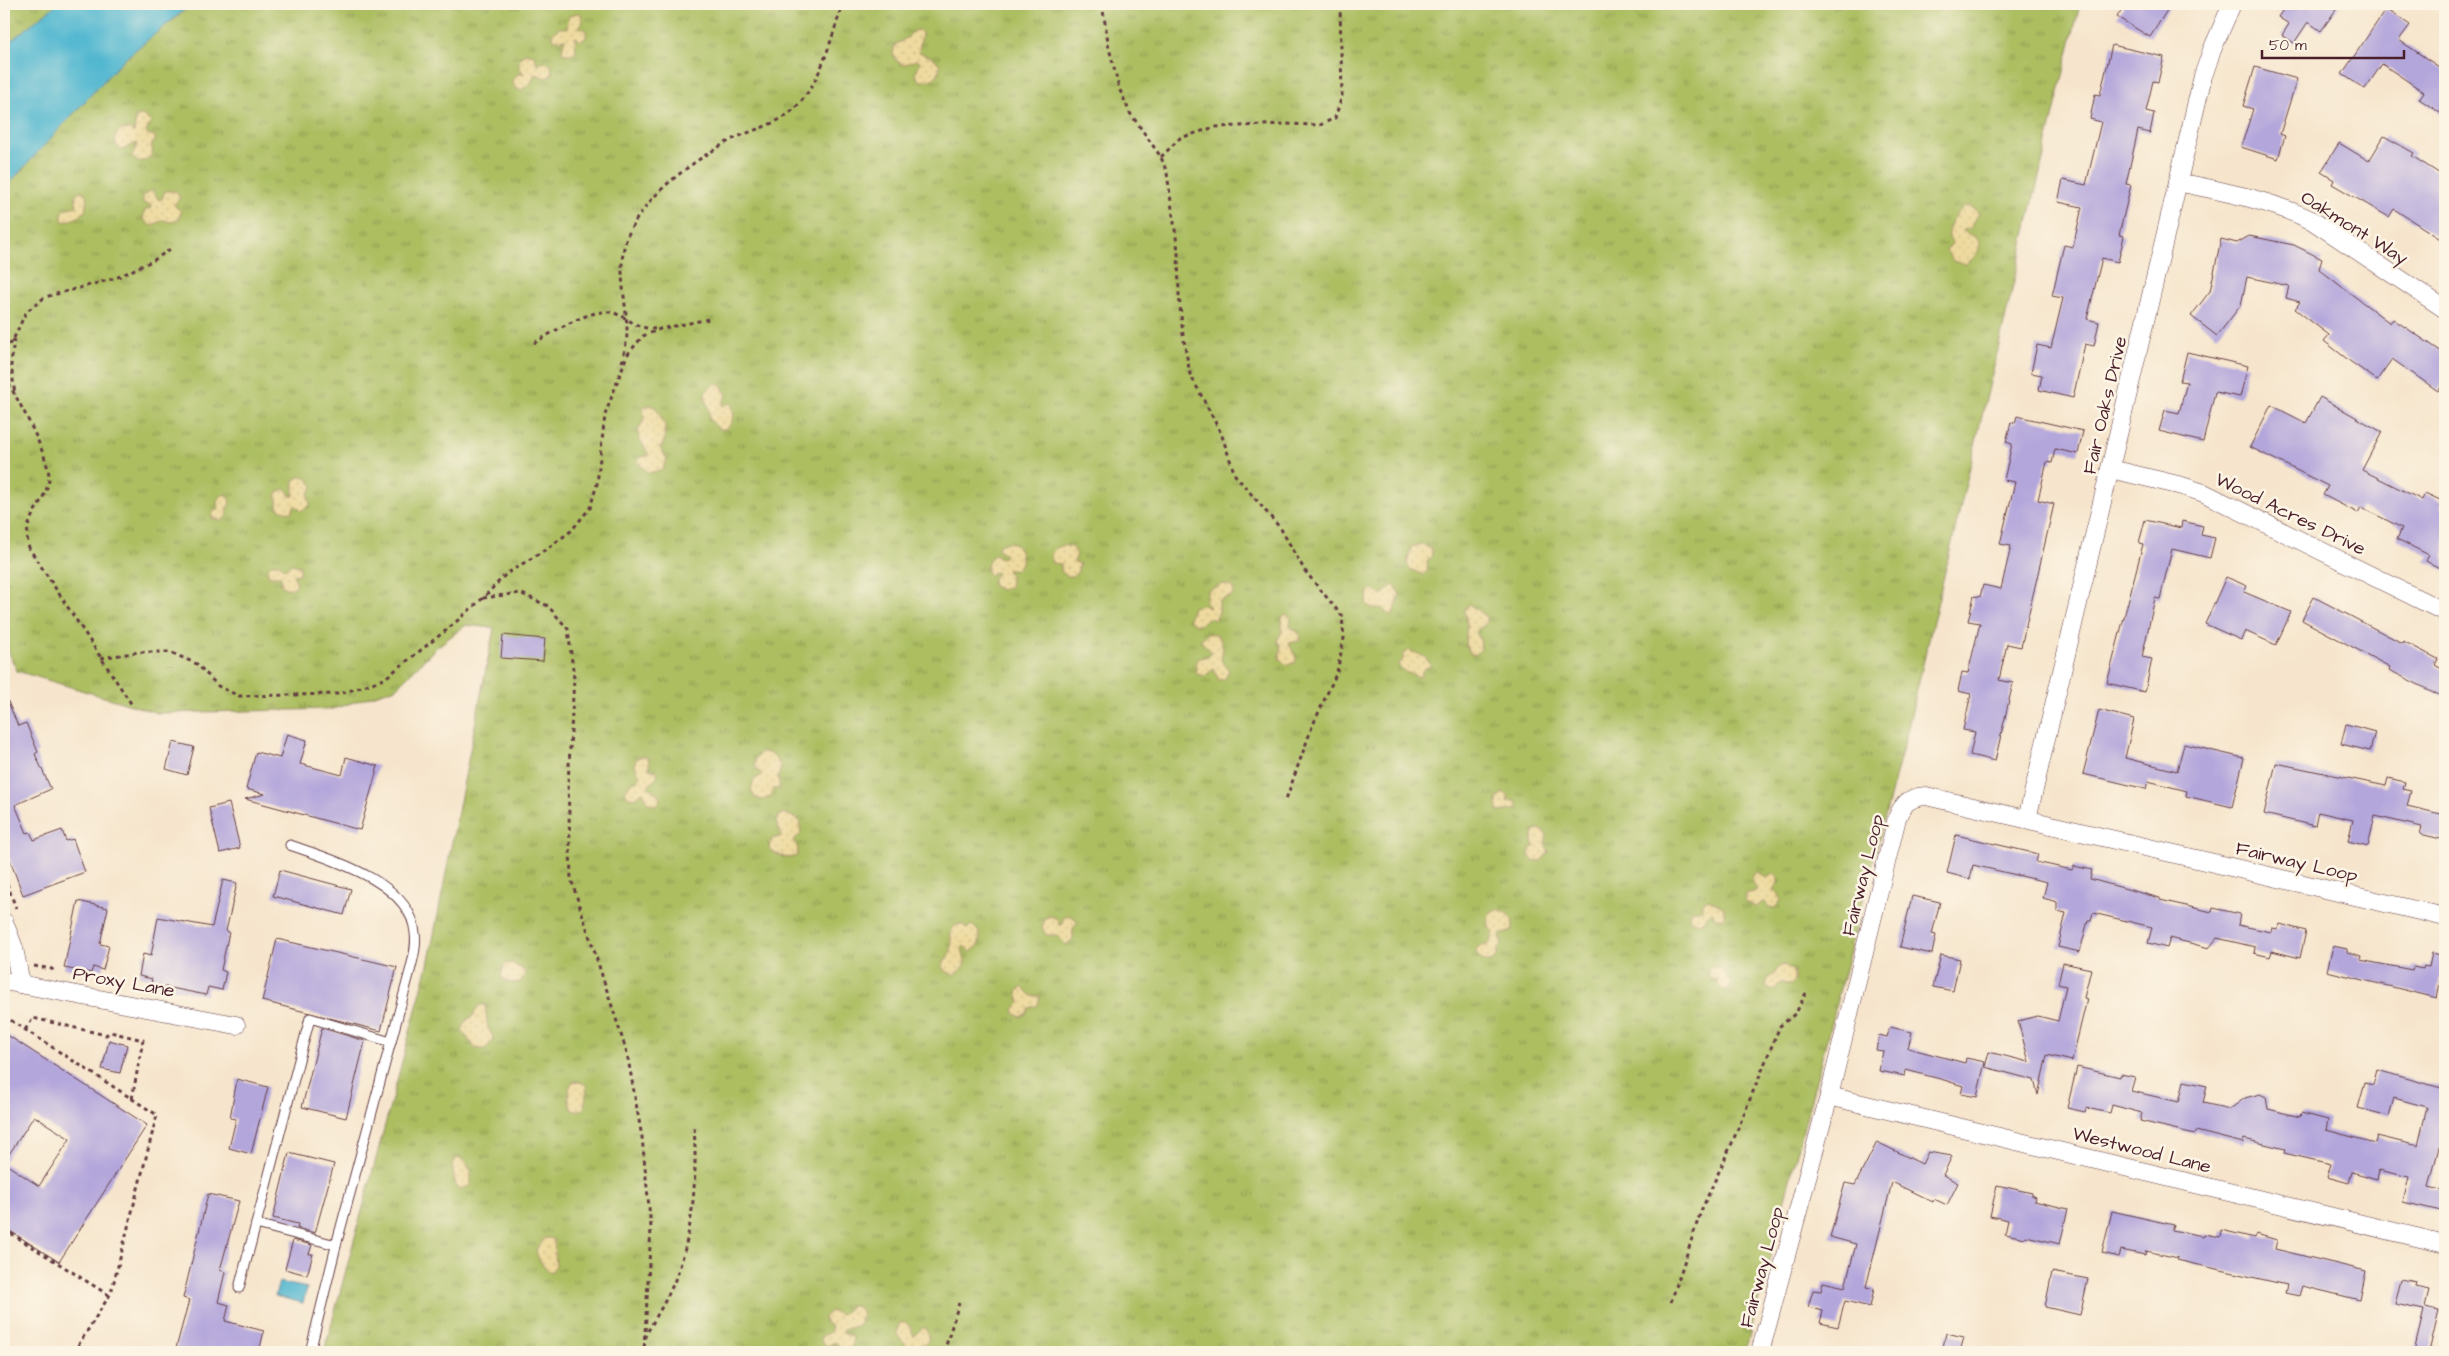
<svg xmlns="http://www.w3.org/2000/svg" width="2449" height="1356" font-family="'Architects Daughter',sans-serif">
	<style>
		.grass { fill: url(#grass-tufts); stroke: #7b6e46 }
		.sand { fill: url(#sand-dots); stroke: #9c7c64 }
		.water { fill: #51b7d0; stroke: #4e6b7e }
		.building { fill: #b3a6db }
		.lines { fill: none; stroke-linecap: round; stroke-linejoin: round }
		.service-casing { stroke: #643d43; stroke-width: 11 }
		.minor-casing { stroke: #643d43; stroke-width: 19 }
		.path { stroke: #643d43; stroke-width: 3; stroke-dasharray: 4 4; stroke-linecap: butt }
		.service { stroke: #fff; stroke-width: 9 }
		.minor { stroke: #fff; stroke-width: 18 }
		.labels { text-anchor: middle; stroke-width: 5; stroke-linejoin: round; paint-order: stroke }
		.street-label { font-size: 19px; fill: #4a1f2b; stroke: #fcf5e5 }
	</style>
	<defs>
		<pattern id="grass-tufts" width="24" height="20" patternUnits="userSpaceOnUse" patternTransform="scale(1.25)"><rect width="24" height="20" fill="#acbe61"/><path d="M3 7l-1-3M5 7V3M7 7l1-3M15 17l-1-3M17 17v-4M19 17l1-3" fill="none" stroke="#8e9a50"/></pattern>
		<pattern id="sand-dots" width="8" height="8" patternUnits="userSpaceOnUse" patternTransform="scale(1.25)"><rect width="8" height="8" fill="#eeda9e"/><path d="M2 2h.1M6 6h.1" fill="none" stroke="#cebb88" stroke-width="1.8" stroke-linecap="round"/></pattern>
	</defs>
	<rect width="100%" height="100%" fill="#fcf5e5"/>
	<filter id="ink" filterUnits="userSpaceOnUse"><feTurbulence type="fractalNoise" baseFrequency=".02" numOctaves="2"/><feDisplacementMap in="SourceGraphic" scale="10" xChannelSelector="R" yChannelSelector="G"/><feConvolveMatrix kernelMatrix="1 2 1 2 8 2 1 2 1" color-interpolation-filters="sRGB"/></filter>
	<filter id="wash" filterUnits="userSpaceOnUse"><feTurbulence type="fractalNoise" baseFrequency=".0096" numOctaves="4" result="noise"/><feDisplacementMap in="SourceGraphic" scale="20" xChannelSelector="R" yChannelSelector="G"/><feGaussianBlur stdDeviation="1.12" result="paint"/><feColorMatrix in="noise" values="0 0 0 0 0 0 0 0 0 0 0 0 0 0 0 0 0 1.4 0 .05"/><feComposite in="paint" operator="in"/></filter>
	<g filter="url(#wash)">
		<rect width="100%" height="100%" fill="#f6e5cc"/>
		<!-- grass -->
		<polygon class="grass" points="4,4 2080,4 1905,740 1745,1352 324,1352 428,965 494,628 466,625 437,647 396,688 333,709 158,713 17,671 4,642"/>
		<!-- sand -->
		<g class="sand">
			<polygon points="577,13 581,14 583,22 579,27 586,30 586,38 580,41 575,37 576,50 574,54 564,54 562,50 565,39 554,40 552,34 559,28 567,28 569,16"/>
			<path d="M 919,30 L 922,33 L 919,52 L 934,58 L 940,65 C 939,78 932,81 920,81 L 915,74 L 920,62 L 916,60 L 903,65 L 896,60 L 893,53 L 895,45 L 908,37 L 913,31 Z"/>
			<polygon points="525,53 534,55 537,64 543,61 551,64 552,74 547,78 535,74 531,83 521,90 516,89 512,81 517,74 524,74 519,67 519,59"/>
			<path d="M 143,115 L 151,122 L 146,132 L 147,134 L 155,136 L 155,141 L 151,146 L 153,151 C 150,159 146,162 137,161 L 132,157 L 137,143 L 122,150 L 116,144 L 115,137 L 120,130 L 128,129 L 134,132 L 136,117 Z"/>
			<polygon points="152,190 159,200 162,199 165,191 176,191 180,198 174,205 181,211 179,220 171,222 163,220 151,226 143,219 145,210 151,208 151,205 143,203 143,196"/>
			<path d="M 80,191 L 84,192 L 87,197 L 85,211 L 79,217 L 64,222 L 62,219 C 62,206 68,209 77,206 L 75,195 Z"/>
			<path d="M 1965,206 L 1970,206 L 1979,213 L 1970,229 L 1963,230 C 1966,235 1972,234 1976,238 C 1986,247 1973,259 1966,264 L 1953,261 L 1946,250 L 1952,244 C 1951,241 1949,239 1949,236 C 1946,226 1958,212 1965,206 Z"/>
			<path d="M 715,383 L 721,385 L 727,395 L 722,403 L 723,406 L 728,403 L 732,405 L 734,415 L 731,424 L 725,429 L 719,429 L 709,419 C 711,408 705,403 705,393 Z"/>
			<polygon points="649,405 656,408 665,425 664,443 660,448 667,459 662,470 648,473 638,462 639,458 649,455 639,438 638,431 644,419 643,407"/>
			<polygon points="299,477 306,477 313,486 308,494 310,505 301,511 295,505 291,513 279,509 276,496 279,491 286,489 290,496 294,496 294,481"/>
			<polygon points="224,494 230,498 229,506 226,508 228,514 222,521 212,518 212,513 219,508 217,500"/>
			<path d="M 1008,542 C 1019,544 1022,553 1021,563 L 1016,570 L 1007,570 L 1011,577 L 1010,587 L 1001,590 L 993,586 L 993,578 L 997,574 L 996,572 L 990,575 L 988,573 C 985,566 989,557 996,554 L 1000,558 L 1004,557 L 1005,554 L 998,549 L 999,545 Z"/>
			<polygon points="1422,544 1431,549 1432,556 1427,562 1428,570 1423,575 1410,569 1407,564 1411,547"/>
			<path d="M 1064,545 L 1071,547 L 1077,554 L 1074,562 L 1080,564 L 1077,573 L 1073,576 L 1068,576 L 1061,572 L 1061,564 L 1052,563 C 1048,552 1054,548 1064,545 Z"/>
			<polygon points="272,564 280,564 284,569 292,564 300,566 300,574 293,575 297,583 295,587 287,589 281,585 281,576 269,576 267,569"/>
			<polygon points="1223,584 1231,586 1234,591 1232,596 1219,600 1219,612 1215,620 1209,618 1199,625 1193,624 1189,619 1193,607 1203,605 1210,608 1205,600 1208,590"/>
			<path d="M 1393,585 L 1396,587 L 1400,595 L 1393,614 L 1389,615 L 1382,608 C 1374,609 1370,609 1366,603 L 1368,592 L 1372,589 L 1382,595 Z"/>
			<path d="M 1469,604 L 1486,617 C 1488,627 1479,626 1476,632 L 1480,640 L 1481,649 L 1475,655 L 1470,654 L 1465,644 L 1467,623 L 1464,611 Z"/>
			<polygon points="1287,614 1291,618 1290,627 1297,631 1300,637 1299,641 1289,643 1296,658 1295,663 1286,665 1279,658 1281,646 1277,641 1282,632 1282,617"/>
			<polygon points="1208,633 1219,636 1223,648 1221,660 1229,670 1225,679 1219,680 1213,669 1205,676 1197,674 1195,664 1198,659 1210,655 1211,651 1200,640"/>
			<polygon points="1409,650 1425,657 1431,665 1423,670 1420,677 1405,672 1398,665 1404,658 1402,655"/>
			<polygon points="762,751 773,755 781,767 778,777 780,789 773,789 771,796 763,800 755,798 751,790 754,780 762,775 755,767 755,759"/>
			<path d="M 645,756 L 649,759 L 649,769 L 657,771 C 659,780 652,780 648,786 L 660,796 L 659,803 L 654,805 L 648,803 L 643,792 L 635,798 L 628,797 L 625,791 L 633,781 L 639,781 L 640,776 L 634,764 L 638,757 Z"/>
			<polygon points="1503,792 1509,796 1507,802 1512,800 1517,802 1518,809 1498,812 1497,799"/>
			<polygon points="784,813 799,820 801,834 793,840 798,848 797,856 787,858 772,852 769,847 772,839 782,836 776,822 780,815"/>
			<polygon points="1537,830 1542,830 1547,835 1545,843 1549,852 1541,861 1533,860 1529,855 1530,849 1535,846 1533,844 1533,833"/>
			<polygon points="1757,872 1766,878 1774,874 1778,877 1778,883 1773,891 1779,894 1781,900 1775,908 1769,907 1764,901 1756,907 1745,902 1746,894 1756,891 1756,888 1751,881 1754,874"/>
			<polygon points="1708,899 1723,907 1725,914 1723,918 1716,919 1712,912 1700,923 1690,920 1689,914 1692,910 1702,910 1702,903"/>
			<path d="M 1497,909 C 1508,912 1516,919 1512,931 L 1500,935 L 1502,945 L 1497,951 L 1497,958 L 1490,962 C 1483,962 1478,958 1476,951 L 1478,947 L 1488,945 L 1492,939 L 1494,932 L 1489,927 L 1488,916 L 1492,911 Z"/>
			<polygon points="1068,915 1076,919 1077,923 1073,928 1073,939 1066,945 1057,935 1046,935 1042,927 1046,917 1050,916 1058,919 1059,925 1061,925 1063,919"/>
			<path d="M 962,924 L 967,929 L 971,925 C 984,932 982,946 970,952 L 964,946 L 962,948 L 965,962 L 963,968 L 953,975 L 943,969 C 942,960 949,958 951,950 C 953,938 945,926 962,924 Z"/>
			<polygon points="512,963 526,972 520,982 510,983 503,979 501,974 505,964"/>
			<polygon points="1785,965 1794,972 1794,982 1791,985 1780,983 1775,989 1768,989 1766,986 1768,978 1774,975 1778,967"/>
			<path d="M 1711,967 C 1726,967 1724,975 1731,983 L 1730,990 L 1723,991 L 1717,985 L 1718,980 L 1709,978 L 1708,970 Z"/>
			<polygon points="1022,987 1031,996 1040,996 1038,1005 1029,1008 1026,1014 1020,1017 1014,1013 1014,1009 1020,1003 1017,992"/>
			<polygon points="480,1005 485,1005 488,1028 494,1039 485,1049 476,1049 462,1031 466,1021 474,1015 476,1009"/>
			<path d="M 574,1081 L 583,1083 L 587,1087 L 584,1109 L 573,1111 C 568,1104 566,1086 574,1081 Z"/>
			<path d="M 460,1158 C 470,1164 473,1175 470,1186 L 458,1189 C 454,1182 454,1173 452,1165 L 456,1159 Z"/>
			<path d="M 545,1238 L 550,1238 L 554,1240 L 556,1265 L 551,1272 C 543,1268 537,1258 536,1249 Z"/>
			<path d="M 851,1306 L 857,1306 C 863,1312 863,1318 858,1325 L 843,1330 L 843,1333 L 853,1337 L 852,1346 L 849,1349 L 841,1349 L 836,1342 L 827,1346 L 821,1340 L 822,1336 L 830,1332 L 832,1327 L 824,1321 L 824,1317 L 831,1311 L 841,1315 Z"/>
			<path d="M 905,1322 L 909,1325 L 914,1336 L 922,1328 L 926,1329 L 929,1339 L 925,1344 L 915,1347 L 916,1352 L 896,1352 L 906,1346 C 901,1336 894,1337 899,1324 Z"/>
		</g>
		<!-- water -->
		<g class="water">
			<polygon points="57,4 192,4 123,60 4,189 4,46"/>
			<polygon points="279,1282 307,1288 303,1303 275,1296"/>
		</g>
		<g id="blocks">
			<!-- building -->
			<g class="building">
				<polygon points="2125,4 2171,4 2150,37 2117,17"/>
				<polygon points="2287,4 2340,4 2321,31 2308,22 2294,43 2282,35 2289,24 2278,17"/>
				<polygon points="2386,9 2410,25 2399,40 2445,71 2445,116 2419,99 2424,92 2382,64 2365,89 2342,74"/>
				<polygon points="2112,45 2164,57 2158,82 2153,81 2146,111 2154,113 2150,133 2138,130 2126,184 2131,185 2119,235 2124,236 2118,262 2102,258 2087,319 2099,322 2094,346 2085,344 2073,398 2039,390 2042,375 2031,373 2037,345 2051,348 2063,298 2052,296 2064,245 2073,247 2082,207 2058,202 2063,180 2086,185 2101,122 2090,119 2095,94 2100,95"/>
				<polygon points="2255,67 2297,79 2280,134 2285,136 2278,159 2241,147 2253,109 2243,106"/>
				<polygon points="2384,136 2414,153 2412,156 2445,177 2445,242 2394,209 2389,217 2332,184 2334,180 2321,172 2339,143 2369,161"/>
				<polygon points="2249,236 2294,245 2322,259 2319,269 2342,287 2390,323 2393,319 2445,354 2445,380 2438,391 2392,359 2377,380 2351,362 2324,341 2329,335 2295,309 2300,302 2286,298 2289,286 2247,277 2241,305 2217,336 2191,316 2210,291 2221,239 2237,243"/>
				<polygon points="2187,352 2248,366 2240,397 2215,392 2203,442 2159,431 2165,410 2179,413 2187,382 2180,381"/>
				<polygon points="2320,397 2382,432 2362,470 2422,500 2425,493 2442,501 2440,506 2445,509 2445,571 2426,561 2429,555 2397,539 2402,528 2361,507 2358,513 2323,495 2328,486 2250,447 2271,405 2306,423"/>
				<polygon points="2017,416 2083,431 2078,454 2055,449 2052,463 2047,462 2038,500 2054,504 2021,647 2007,644 1999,680 2013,683 1995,761 1970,755 1975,732 1963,730 1971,694 1958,691 1962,672 1968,673 1980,623 1968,621 1974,596 1980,597 1983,585 2001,589 2011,546 2000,544 2015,482 2004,480 2012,444 2006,442 2011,422 2015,423"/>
				<polygon points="2145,520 2181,528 2182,521 2203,526 2201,535 2215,538 2210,558 2172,549 2160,599 2155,598 2142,657 2152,659 2145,692 2107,683 2143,544 2139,543"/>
				<polygon points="2226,577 2247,586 2244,592 2291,612 2276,645 2245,631 2241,640 2205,624"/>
				<polygon points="2314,597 2402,643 2403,641 2438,659 2435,665 2445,671 2445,698 2389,670 2390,667 2302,620"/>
				<polygon points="503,635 545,639 543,661 501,658"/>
				<polygon points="4,692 18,726 26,723 38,752 35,754 51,789 15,805 27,833 30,832 34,840 62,830 66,841 73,839 85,872 23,895 4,844"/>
				<polygon points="2099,710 2134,719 2125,758 2177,771 2184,744 2244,758 2232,807 2186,796 2187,791 2148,781 2146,789 2083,774"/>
				<polygon points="2346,724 2375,732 2370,751 2341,744"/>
				<polygon points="287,734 307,740 300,764 342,775 346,757 378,766 360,830 245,799 265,794 246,789 256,752 280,758"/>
				<polygon points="173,742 194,747 187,775 166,769"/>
				<polygon points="2276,763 2386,786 2388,778 2405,782 2403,789 2411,791 2407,806 2445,815 2445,840 2420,834 2422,827 2375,816 2368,846 2348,841 2353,820 2318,812 2315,826 2264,814"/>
				<polygon points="229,803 240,848 220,853 209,808"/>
				<polygon points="1956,835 2038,854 2036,862 2072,870 2074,866 2092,870 2090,879 2160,898 2160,900 2212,912 2213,908 2240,914 2238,925 2271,932 2272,928 2278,929 2280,924 2306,931 2300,958 2272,951 2270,957 2254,953 2255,947 2217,938 2209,948 2170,938 2167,948 2148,943 2152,927 2093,913 2091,920 2088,920 2080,952 2058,947 2066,913 2057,911 2057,902 2043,898 2047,882 1973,865 1970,879 1947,873"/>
				<polygon points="280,870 351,889 344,915 273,896"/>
				<polygon points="223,880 237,883 226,931 229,932 221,970 226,972 222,990 208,987 206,995 151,984 152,979 139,976 143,954 151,956 158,917 212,927"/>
				<polygon points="1912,896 1940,902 1932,934 1936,935 1932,954 1900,947"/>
				<polygon points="78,901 108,908 100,944 109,946 103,970 93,967 91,973 64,968"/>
				<polygon points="277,939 397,967 381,1031 262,1001"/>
				<polygon points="2333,946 2347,949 2347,952 2361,956 2360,960 2412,970 2413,967 2423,969 2424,966 2429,967 2432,953 2445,956 2437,998 2327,971"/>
				<polygon points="1941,955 1960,959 1953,991 1933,987"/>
				<polygon points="2063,963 2091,969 2084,998 2087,999 2072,1061 2047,1055 2038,1095 2034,1080 1985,1067 1989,1052 2029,1062 2018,1021 2038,1016 2058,1021 2066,986 2058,984"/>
				<polygon points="1890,1027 1912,1032 1908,1048 1965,1063 1966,1058 1985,1062 1977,1097 1961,1094 1963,1086 1944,1080 1906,1070 1905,1076 1879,1071 1883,1051 1876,1050 1879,1035 1887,1037"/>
				<polygon points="322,1028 365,1041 346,1118 302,1107"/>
				<polygon points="4,1033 147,1125 59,1262 4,1227 4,1163 39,1186 70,1139 34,1116 4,1162"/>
				<polygon points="109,1040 127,1045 120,1073 102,1069"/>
				<polygon points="2077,1067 2120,1077 2121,1074 2135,1077 2131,1091 2179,1102 2184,1081 2207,1086 2203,1103 2230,1109 2245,1098 2260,1094 2266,1097 2268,1109 2300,1117 2301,1113 2328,1120 2326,1130 2375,1143 2377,1136 2418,1146 2427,1107 2394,1098 2389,1116 2358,1108 2365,1083 2373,1085 2377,1070 2445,1089 2445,1131 2441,1147 2439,1147 2429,1187 2445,1191 2445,1212 2403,1202 2409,1177 2379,1170 2377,1179 2352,1172 2349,1183 2327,1177 2331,1164 2284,1153 2285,1149 2244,1139 2243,1143 2196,1131 2195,1134 2140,1121 2142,1113 2112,1105 2110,1113 2086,1108 2085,1112 2067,1108"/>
				<polygon points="237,1079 268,1087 251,1154 229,1148 236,1119 230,1118"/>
				<polygon points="1877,1142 1922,1164 1928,1152 1952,1156 1943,1175 1958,1183 1947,1205 1934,1199 1933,1202 1892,1182 1866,1287 1874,1289 1870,1307 1845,1301 1838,1327 1820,1323 1823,1311 1808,1307 1813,1290 1821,1291 1823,1282 1845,1287 1856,1244 1830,1237 1845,1183 1855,1185"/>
				<polygon points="289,1153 334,1164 315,1233 297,1228 298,1224 273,1218"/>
				<polygon points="1997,1185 2032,1193 2032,1196 2035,1197 2034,1201 2068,1209 2060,1244 2026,1236 2025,1238 2005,1234 2008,1220 1990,1216"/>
				<polygon points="208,1194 239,1201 220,1270 225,1272 218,1302 229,1305 225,1321 264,1331 259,1352 175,1352 189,1300 183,1298"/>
				<polygon points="2112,1211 2174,1225 2172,1230 2203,1236 2204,1234 2220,1237 2221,1230 2255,1238 2256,1234 2277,1240 2275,1249 2366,1271 2360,1300 2302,1286 2299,1296 2285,1293 2287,1285 2177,1260 2178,1258 2146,1251 2145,1255 2121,1250 2119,1257 2102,1253"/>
				<polygon points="293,1240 312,1245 309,1254 313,1254 307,1275 285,1269"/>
				<polygon points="2052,1272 2088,1279 2080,1315 2045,1307"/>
				<polygon points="2401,1279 2416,1282 2415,1286 2429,1289 2425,1307 2439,1310 2429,1352 2414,1352 2424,1310 2395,1304"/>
				<polygon points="1946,1333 1964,1337 1960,1352 1942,1352"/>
			</g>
		</g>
	</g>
	<g filter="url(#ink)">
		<use href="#blocks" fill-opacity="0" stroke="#643d43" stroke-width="1"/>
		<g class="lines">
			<!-- service casing -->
			<g class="service-casing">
				<g id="service">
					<path d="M 290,845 C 330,859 411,882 415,933 C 417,946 413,959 410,971 L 338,1238 L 310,1352"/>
					<polyline points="336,1245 256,1224 310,1018 391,1042"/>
					<polyline points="239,1288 256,1224"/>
				</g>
			</g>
			<!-- minor casing -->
			<g class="minor-casing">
				<g id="minor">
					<path d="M 2178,182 C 2225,192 2270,200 2313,221 L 2445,309"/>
					<polyline points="2111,469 2182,486 2204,493 2445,612"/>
					<polyline points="2027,819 2203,76 2212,50 2232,4"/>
					<polyline points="4,922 14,948 21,984"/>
					<polyline points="4,981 236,1025"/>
					<polyline points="1829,1096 2445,1244"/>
					<path d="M 1760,1352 L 1829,1096 L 1897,818 C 1903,803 1910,797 1926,796 L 2445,917"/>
				</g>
			</g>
			<!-- path -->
			<g class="path">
				<polyline points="1102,4 1109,48 1119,88 1130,113 1161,157 1167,173 1178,251 1179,295 1183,335 1190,374 1221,433 1235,475 1281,529 1305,571 1342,616 1344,638 1337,672 1312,727 1285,802"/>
				<polyline points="1161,157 1180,138 1215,127 1286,124 1320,125 1335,118 1342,96 1340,4"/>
				<polyline points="14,339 11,365 15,395"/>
				<path d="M 534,343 C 554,332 592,306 614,313 C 634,320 632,328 657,329"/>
				<polyline points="4,351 14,338 26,312 45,297 116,278 154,260 173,247"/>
				<path d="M 622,362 C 624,353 627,342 627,332 C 627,300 615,266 628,235 C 646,194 692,162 729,141 C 748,131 770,127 788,114 C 820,90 830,40 843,4"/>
				<path d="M 4,377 C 16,394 51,460 49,479 C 45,507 21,515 29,548 L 132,705"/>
				<polyline points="483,598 520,593 548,606 568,629 574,678 568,783 571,879 627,1053 642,1137 651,1228 644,1352"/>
				<polyline points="101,658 139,652 170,652 197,664 218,686 239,696 340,694 384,679 449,628 483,598 506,574 548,548 571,531 590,508 597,484 605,415 627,355 643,336 660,329 709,319"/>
				<polyline points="4,876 16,908"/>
				<polyline points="34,966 52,969 54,972"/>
				<polyline points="4,1016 157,1115 111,1293 74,1352"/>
				<polyline points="25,1030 33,1018 106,1035 110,1032 143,1040 132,1099"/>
				<polyline points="4,1229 110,1296"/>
				<polyline points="1671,1302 1701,1211 1732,1143 1780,1026 1796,1013 1807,991"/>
				<path d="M 644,1338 C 657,1315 672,1292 680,1266 C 694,1222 697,1172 694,1126"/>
				<polyline points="944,1352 959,1303"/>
			</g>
			<!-- service -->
			<use href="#service" class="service"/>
			<!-- minor -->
			<use href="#minor" class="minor"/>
		</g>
	</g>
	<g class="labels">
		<!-- street labels -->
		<g class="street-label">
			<text transform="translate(2355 227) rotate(32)" y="7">Oakmont Way</text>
			<text transform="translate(2104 405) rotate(-77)" y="7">Fair Oaks Drive</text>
			<text transform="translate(2291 513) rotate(26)" y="7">Wood Acres Drive</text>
			<text transform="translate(2297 861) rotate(13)" y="7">Fairway Loop</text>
			<text transform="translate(1862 875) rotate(-76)" y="7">Fairway Loop</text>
			<text transform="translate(124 981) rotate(10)" y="7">Proxy Lane</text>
			<text transform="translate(2142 1149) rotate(14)" y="7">Westwood Lane</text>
			<text transform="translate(1761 1267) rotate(-75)" y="7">Fairway Loop</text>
		</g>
	</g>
	<!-- margin -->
	<rect width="2449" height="1356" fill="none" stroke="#fcf5e5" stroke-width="20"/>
	<!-- scale -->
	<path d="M2262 50v8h142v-8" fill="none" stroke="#4a1f2b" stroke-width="2.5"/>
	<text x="2269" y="50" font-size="15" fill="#4a1f2b" stroke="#fcf5e5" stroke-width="4" paint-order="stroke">50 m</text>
</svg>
